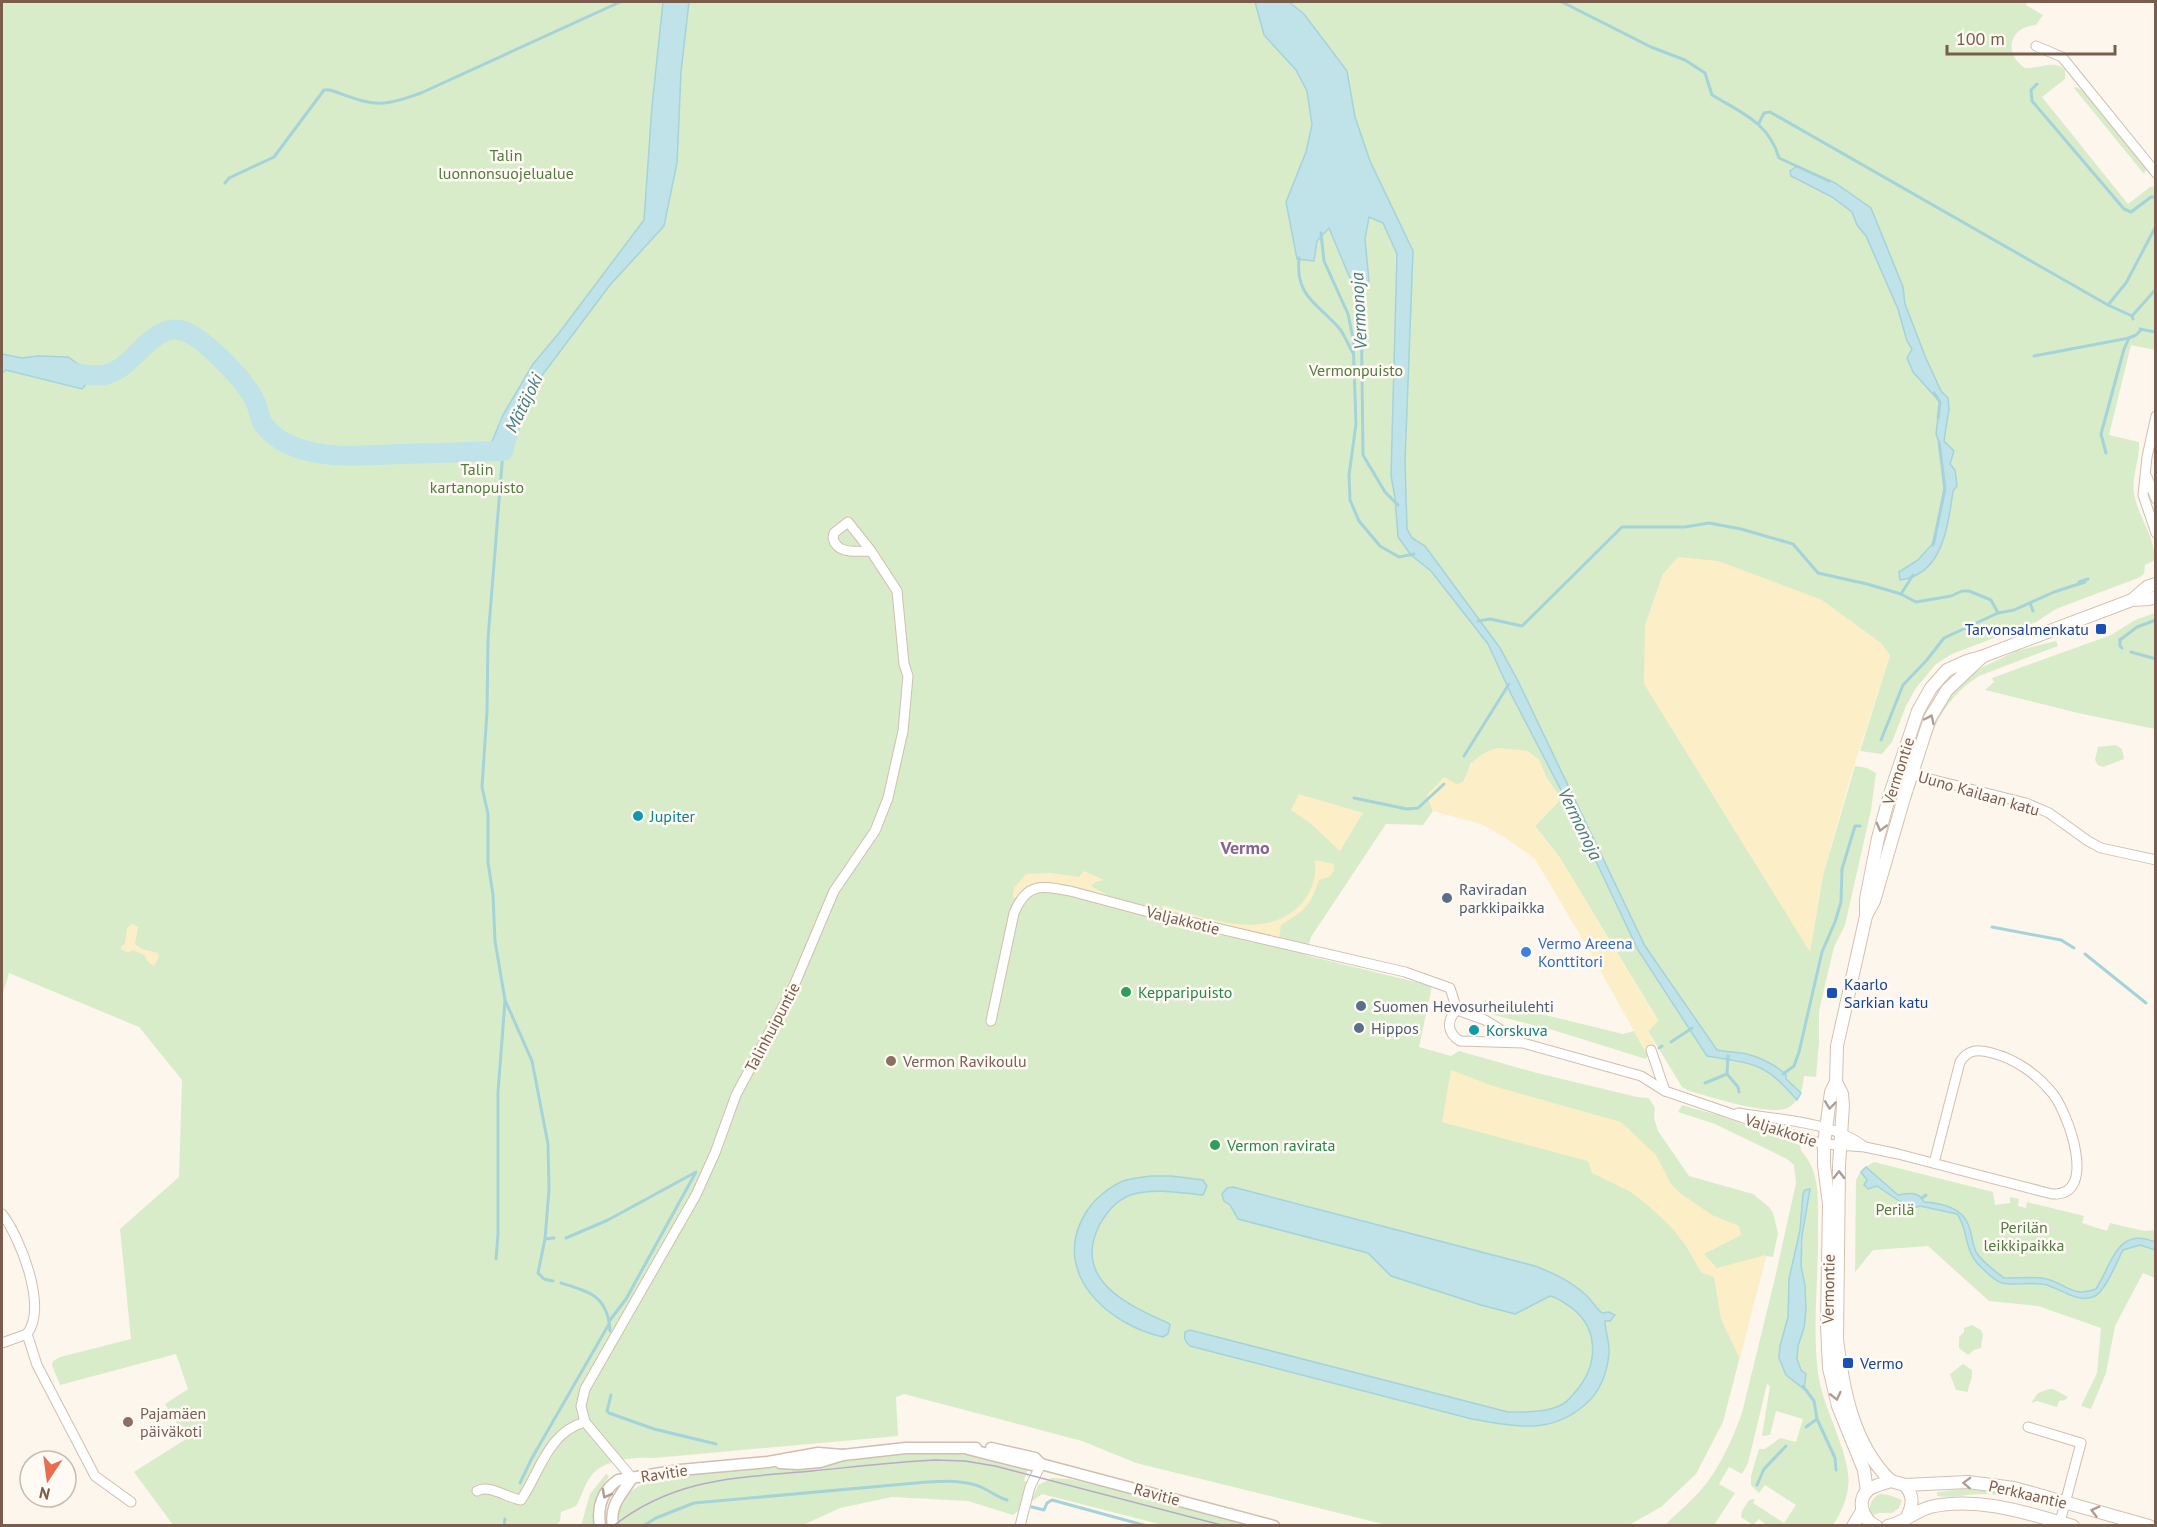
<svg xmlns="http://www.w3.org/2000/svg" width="2157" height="1527" font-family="'PT Sans',sans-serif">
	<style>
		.green { fill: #d8ecc9; fill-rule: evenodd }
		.sand { fill: #fcefc7 }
		.water { fill: #bfe3e8; stroke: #a5d3da; stroke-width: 1.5 }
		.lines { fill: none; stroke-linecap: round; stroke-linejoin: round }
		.stream { stroke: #a5d3da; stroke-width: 3 }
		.river { stroke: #bfe3e8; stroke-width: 20 }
		.minor-casing { stroke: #d1beb0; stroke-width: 11 }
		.tertiary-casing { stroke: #d1beb0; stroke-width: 13 }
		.secondary-casing { stroke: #d6c0b0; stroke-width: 14 }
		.minor { stroke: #fff; stroke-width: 9 }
		.tertiary { stroke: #fff; stroke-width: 10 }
		.secondary { stroke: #fff; stroke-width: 12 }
		.tram { stroke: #b9a8c9; stroke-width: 1.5 }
		.oneway { stroke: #af9d94 }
		.transit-dot { fill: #1a4fb4; stroke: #fffaf3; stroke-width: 2 }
		.culture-dot { fill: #0f9aa8; stroke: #fffaf3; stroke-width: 2 }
		.service-dot { fill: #5c6f8a; stroke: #fffaf3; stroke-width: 2 }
		.shop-dot { fill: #3f7fe0; stroke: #fffaf3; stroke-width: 2 }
		.leisure-dot { fill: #2e9e5b; stroke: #fffaf3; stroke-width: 2 }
		.education-dot { fill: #8d6e63; stroke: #fffaf3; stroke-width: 2 }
		.labels { text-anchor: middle; stroke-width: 5; stroke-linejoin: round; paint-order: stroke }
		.park-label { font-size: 16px; fill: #537a41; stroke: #fffaf3 }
		.transit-label { font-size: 16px; fill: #164399; stroke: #fffaf3; text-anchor: start }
		.street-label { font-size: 16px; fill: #7a5c4d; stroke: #fffaf3 }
		.culture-label { font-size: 16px; fill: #0d838f; stroke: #fffaf3; text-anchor: start }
		.service-label { font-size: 16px; fill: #4e5e75; stroke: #fffaf3; text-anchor: start }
		.shop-label { font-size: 16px; fill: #366cbe; stroke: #fffaf3; text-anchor: start }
		.leisure-label { font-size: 16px; fill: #27864d; stroke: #fffaf3; text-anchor: start }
		.education-label { font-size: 16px; fill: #785e54; stroke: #fffaf3; text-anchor: start }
		.water-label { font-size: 18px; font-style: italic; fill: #437c86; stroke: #fffaf3 }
		.neighbourhood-label { font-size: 18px; font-weight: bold; fill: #846695; stroke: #fffaf3 }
	</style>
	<rect width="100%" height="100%" fill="#fdf6ec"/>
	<!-- green -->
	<g class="green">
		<path d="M 2,2 L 2027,2 L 2026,5 L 2043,15 L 2036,25 C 2009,27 2003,53 2025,68 C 2039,69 2054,59 2065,70 L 2065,79 L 2042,97 L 2128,204 L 2150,187 L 2155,186 L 2155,350 L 2131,345 L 2109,435 L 2139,442 C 2140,461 2130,479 2135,498 C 2140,519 2155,538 2155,560 L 2145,565 L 2144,574 L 2138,578 L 2056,609 L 2036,622 L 1952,654 L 1936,664 L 1916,688 L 1906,706 L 1892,742 L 1882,754 L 1860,751 L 1890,655 L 1663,574 L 1645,626 L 1810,951 L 1823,875 L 1855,766 L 1867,768 L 1876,773 L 1871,810 L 1845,925 L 1834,947 L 1819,1011 L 1819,1043 L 1816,1077 L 1804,1076 C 1803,1087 1801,1098 1791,1106 C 1774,1119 1710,1096 1689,1091 L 1682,1087 L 1648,1031 L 1658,1020 L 1560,858 L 1535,826 L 1561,799 L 1546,777 L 1539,760 L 1471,763 L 1464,782 L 1427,795 L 1433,811 L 1423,825 L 1386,824 L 1311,937 L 1305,955 L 1432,986 L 1419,1047 L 1451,1056 L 1459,1051 L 1537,1073 L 1637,1097 L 1649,1098 L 1655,1108 L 1654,1118 L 1658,1131 L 1689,1176 L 1753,1194 L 1769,1207 L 1773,1213 L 1778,1233 L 1773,1257 L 1766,1256 L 1723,1422 L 1696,1474 L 1661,1507 L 1629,1525 L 1387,1525 L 1136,1463 L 1082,1441 L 904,1394 L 896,1397 L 898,1436 L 654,1458 C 634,1457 604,1459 591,1476 C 584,1485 582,1496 576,1506 L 561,1512 L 560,1521 L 557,1525 L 173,1525 L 134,1472 L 186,1439 L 165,1404 L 188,1389 L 176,1354 L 60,1385 L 52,1365 L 53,1361 L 60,1357 L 131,1339 L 120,1229 L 179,1177 L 182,1080 L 139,1027 L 9,973 L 2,997 Z"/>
		<polygon points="2076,87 2083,91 2146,169 2144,174 2074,88"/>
		<polygon points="2155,613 2155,729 2078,713 1985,690 1994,682 1992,678 2111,635 2135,620"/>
		<path d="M 2056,641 L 2058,646 L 1979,676 C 1951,694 1938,716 1927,746 L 1926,740 L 1944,700 L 1970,675 L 1983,667 L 2016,651 Z"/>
		<polygon points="2116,745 2122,749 2124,759 2103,767 2098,765 2095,760 2098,747"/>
		<polygon points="1484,1000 1623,1034 1634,1031 1648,1055 1646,1059 1553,1030 1486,1013 1482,1008"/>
		<path d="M 1682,1105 L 1721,1116 L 1800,1145 C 1800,1152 1805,1154 1808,1160 C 1812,1166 1815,1175 1816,1182 C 1819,1197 1818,1212 1818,1227 C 1819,1275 1812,1325 1818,1373 C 1822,1407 1853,1458 1848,1487 C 1847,1500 1840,1515 1833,1525 L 1766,1525 L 1759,1519 L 1753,1525 L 1741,1517 L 1742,1511 L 1749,1500 L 1755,1499 L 1753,1503 L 1784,1523 L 1796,1505 L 1765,1485 L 1759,1493 L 1751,1485 L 1751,1476 L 1759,1449 L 1765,1449 L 1780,1438 L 1796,1442 L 1803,1419 L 1776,1411 L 1770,1435 L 1762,1436 L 1770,1386 L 1767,1384 L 1748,1463 L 1742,1474 L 1729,1467 L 1719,1484 L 1735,1493 L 1714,1525 L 1664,1526 C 1680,1510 1698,1496 1711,1477 C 1724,1458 1734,1435 1742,1413 L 1775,1278 L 1796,1183 L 1794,1165 L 1787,1159 L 1715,1124 L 1678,1112 ZM 1810,1190 L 1802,1237 L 1803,1238 L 1801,1266 L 1805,1285 L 1806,1310 L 1804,1328 L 1798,1346 L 1797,1359 L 1801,1370 L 1805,1373 L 1804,1385 L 1780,1346 L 1788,1317 L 1789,1279 L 1800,1230 L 1803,1194 Z"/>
		<polygon points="1874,1162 1993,1192 1995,1205 2010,1203 2010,1197 2019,1199 2018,1206 2026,1208 2027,1202 2084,1216 2082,1223 2107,1231 2110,1223 2144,1231 2155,1230 2155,1278 2143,1273 2115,1326 2106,1373 2091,1409 2081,1406 2097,1373 2101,1328 2038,1306 1989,1301 1928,1246 1873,1250 1855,1272 1856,1180 1862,1169"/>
		<polygon points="1972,1325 1981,1330 1983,1335 1981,1348 1974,1350 1968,1355 1959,1348 1959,1337 1964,1332 1964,1328"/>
		<path d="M 1963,1364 L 1972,1370 C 1973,1380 1968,1384 1968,1392 L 1956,1390 L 1950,1374 Z"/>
		<polygon points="2049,1389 2053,1389 2068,1397 2065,1400 2059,1401 2057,1407 2037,1401 2031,1403 2038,1393"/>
		<path d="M 925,1453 L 976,1455 L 1028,1468 L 1024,1481 L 1026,1481 L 1022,1508 L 1013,1515 L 968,1501 L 892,1497 L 840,1508 L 803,1525 L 619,1526 C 618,1514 617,1503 628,1493 C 661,1466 772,1470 816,1466 C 828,1465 840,1461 852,1460 C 876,1457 901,1455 925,1453 Z"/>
		<path d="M 606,1474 L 609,1476 L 608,1478 C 598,1493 591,1507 595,1525 L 581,1526 L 590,1494 Z"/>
		<polygon points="1052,1478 1069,1479 1132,1493 1255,1525 1163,1525 1042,1494 1031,1502 1038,1485"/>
		<path d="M 1963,1489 L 1999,1492 L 2040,1501 L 2039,1504 C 2021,1500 2003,1494 1984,1494 C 1968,1493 1954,1499 1937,1496 L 1937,1492 Z"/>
		<path d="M 1880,1494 L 1889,1495 L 1902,1500 L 1899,1508 L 1892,1513 L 1879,1513 L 1871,1516 C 1868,1506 1871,1498 1880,1494 Z"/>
	</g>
	<!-- sand -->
	<g class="sand">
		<polygon points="1678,557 1718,561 1822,600 1881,643 1890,655 1849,782 1823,875 1810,952 1644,684 1645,626 1663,574"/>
		<path d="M 1497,748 L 1528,751 L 1539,760 L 1546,777 L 1561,799 L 1535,826 L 1560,858 L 1658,1021 L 1648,1031 L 1656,1046 L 1646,1053 L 1589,950 L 1535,859 L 1506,838 L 1481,824 L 1433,811 L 1427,795 L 1444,777 L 1458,785 L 1463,782 C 1472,762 1475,755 1497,748 Z"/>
		<polygon points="1299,794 1363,813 1340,851 1310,823 1291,810"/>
		<path d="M 1315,860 L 1334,864 L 1334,871 L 1329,877 L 1319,880 C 1310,907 1305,910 1281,925 L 1279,939 L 1163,909 L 1162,905 C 1206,918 1266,943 1302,903 C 1312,892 1317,875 1315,860 Z"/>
		<path d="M 1084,871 L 1104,880 L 1095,882 L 1091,886 L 1109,896 C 1083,889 1031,868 1016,899 L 1013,897 L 1014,888 L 1026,874 L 1051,873 L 1079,877 Z"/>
		<polygon points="132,924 138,927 135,944 142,949 158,953 159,957 154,966 147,961 146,957 144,955 133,950 128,953 121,949 121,946 125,944 127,928"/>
		<polygon points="1451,1070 1493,1086 1621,1122 1656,1155 1671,1184 1680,1193 1712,1215 1739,1226 1741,1235 1704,1254 1717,1268 1766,1255 1740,1359 1721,1319 1714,1277 1701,1272 1686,1246 1672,1228 1651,1208 1631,1192 1592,1173 1588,1161 1442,1122"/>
	</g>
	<!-- water -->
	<g class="water">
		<polygon points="663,2 689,2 681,72 677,163 664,226 610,285 540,378 510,451 503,451 491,444 503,415 533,364 559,333 644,220 652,106"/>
		<path d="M 1255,2 L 1289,2 L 1304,14 L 1347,71 L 1355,117 L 1370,161 L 1413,251 L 1405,462 L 1407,529 L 1412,538 L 1425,546 L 1500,648 L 1518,681 L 1645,946 L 1717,1050 C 1727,1052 1737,1052 1747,1054 C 1759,1057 1778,1066 1786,1075 L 1786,1079 L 1801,1093 L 1797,1100 C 1765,1062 1754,1064 1707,1056 L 1638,950 L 1575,817 L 1511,694 L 1488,644 L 1431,571 L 1411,555 L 1398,537 L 1395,497 L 1391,476 L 1397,254 L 1383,223 L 1369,217 L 1365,239 L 1369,281 L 1361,294 L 1349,276 L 1329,228 L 1317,241 L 1314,261 L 1297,259 L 1286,202 L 1306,152 L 1312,125 L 1307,91 L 1296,70 L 1264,35 Z"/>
		<path d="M 1797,166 L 1835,183 L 1871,208 L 1903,287 L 1905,304 L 1925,356 L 1941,391 L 1948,398 L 1949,409 L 1944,441 L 1954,451 L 1950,464 L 1955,470 L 1957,486 L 1953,491 C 1948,525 1943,575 1900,580 L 1899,572 L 1918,560 L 1935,541 L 1944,489 L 1940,445 L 1936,434 L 1940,402 L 1913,372 L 1907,358 L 1912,349 L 1907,341 L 1898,309 L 1866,236 L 1857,225 L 1852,212 L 1832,197 L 1791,176 L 1790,171 Z"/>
		<polygon points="2,354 22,358 38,356 68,357 89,372 91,378 82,389 6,370 2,373"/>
		<path d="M 1866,1167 L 1898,1195 C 1909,1193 1919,1191 1924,1202 C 1941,1203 1961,1207 1968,1224 C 1972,1233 1972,1243 1976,1252 C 1982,1262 1995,1271 2004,1278 C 2016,1278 2030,1277 2042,1278 C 2065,1281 2070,1299 2096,1289 C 2112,1264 2117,1226 2155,1242 L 2155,1250 L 2140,1245 L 2123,1250 C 2117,1261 2106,1290 2095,1296 C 2079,1304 2063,1290 2047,1285 C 2033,1281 2016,1286 2002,1283 C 1994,1281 1983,1269 1977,1263 C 1964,1248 1968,1228 1957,1214 L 1920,1206 L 1911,1209 L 1877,1186 L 1868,1189 L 1864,1185 L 1867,1180 L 1861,1172 Z"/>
		<path d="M 1151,1176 L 1172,1176 L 1203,1180 L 1207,1186 L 1203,1195 C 1181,1193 1156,1188 1134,1194 C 1118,1198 1108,1210 1100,1224 C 1071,1279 1127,1305 1168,1323 L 1170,1325 L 1168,1334 L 1163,1337 C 1108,1325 1050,1273 1085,1214 C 1093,1200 1109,1187 1123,1181 C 1132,1178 1142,1177 1151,1176 Z"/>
		<path d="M 1233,1187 L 1535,1266 C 1555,1274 1569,1280 1586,1295 C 1592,1301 1596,1308 1602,1313 L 1609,1312 L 1615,1315 L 1610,1321 L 1605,1321 C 1605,1332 1610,1342 1609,1354 C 1607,1373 1601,1390 1587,1403 C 1551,1436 1515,1426 1472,1419 L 1190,1346 C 1185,1342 1184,1339 1185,1332 L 1190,1330 L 1508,1412 C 1526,1412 1547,1413 1563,1404 C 1568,1401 1572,1396 1576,1391 C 1600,1363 1599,1324 1566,1304 C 1561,1301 1556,1297 1550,1296 L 1515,1314 L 1481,1305 L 1391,1276 L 1368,1253 L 1238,1219 L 1230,1205 L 1224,1201 L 1222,1194 L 1227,1188 Z"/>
		<polygon points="1810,1189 1802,1236 1801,1266 1805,1285 1806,1310 1804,1328 1798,1346 1797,1359 1801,1370 1806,1374 1804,1389 1786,1375 1779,1358 1780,1346 1788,1317 1789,1279 1800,1230 1803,1194 1805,1190"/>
	</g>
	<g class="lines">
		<!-- stream -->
		<g class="stream">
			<path d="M 1562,2 L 1651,47 L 1685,60 L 1705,73 L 1712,95 C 1742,113 1769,123 1779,158 L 1829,181"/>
			<polyline points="2037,84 2031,90 2032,101 2124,209 2131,212 2151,197 2156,197"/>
			<polyline points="1759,123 1764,113 1770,112 2108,305 2132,316 2133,319"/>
			<path d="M 225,183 L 229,178 L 274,157 L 324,90 L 330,90 C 346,95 367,105 384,103 C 397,102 409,97 421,93 L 620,2"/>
			<polyline points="1321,233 1324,261 1348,314 1353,338 1356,424 1349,475 1350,500 1359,521 1380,546 1399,557 1414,554"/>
			<path d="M 1299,258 C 1295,296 1317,303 1339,328 C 1345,335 1348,345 1353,353"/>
			<polyline points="1361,292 1363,455 1385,492 1398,505"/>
			<polyline points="2108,305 2126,283 2156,226"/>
			<polyline points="2132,316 2156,289"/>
			<polyline points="2140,329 2155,332"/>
			<polyline points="2034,356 2129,338 2136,335 2141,330"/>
			<polyline points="1934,393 1940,402 1938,418"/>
			<polyline points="503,451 488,639 487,712 482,787 488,814 488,862 493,895 495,941 505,1000 532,1061 548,1144 549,1190 545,1239 538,1273 544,1279 553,1281"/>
			<polyline points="2106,453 2101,434 2124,349 2129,338"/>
			<polyline points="1933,545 1945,489 1939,442"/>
			<polyline points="2079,582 2088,579"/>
			<polyline points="1901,594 1913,575"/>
			<polyline points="2030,603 2033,611"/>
			<polyline points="1478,621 1490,619 1522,626 1622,527 1685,527 1709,523 1741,529 1793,544 1818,573 1867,584 1901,594 1916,602 1951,596 1962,591 1969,591 1991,600 1998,613"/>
			<polyline points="2120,639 2120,646 2122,648"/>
			<polyline points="2120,640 2137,627 2156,620"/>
			<polyline points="2131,652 2156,659"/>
			<polyline points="1881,740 1903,685 1926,661 1944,638 1998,613 2014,610 2054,592 2085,582"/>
			<polyline points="1464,756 1509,684"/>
			<polyline points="1354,798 1407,809 1418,808 1444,784"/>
			<polyline points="1992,927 2061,940 2074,948"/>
			<polyline points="2085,954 2146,1003"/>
			<polyline points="1671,1042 1692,1028"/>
			<polyline points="1659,1048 1662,1046"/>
			<polyline points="1728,1056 1727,1074 1738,1087 1739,1092"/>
			<polyline points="1783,1074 1794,1066 1799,1052 1822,952 1835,922 1841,902 1842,869 1855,826 1860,826"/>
			<polyline points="1705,1083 1727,1074"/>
			<polyline points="1922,1198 1926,1195"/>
			<polyline points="566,1238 608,1220 696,1172 626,1299 610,1320"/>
			<polyline points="545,1239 554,1238"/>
			<polyline points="496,1259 498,1234 498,1092 505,1001"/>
			<path d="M 561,1283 C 590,1292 608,1296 610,1331"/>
			<polyline points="1803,1386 1814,1401 1817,1419 1835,1458 1836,1470"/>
			<polyline points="611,1395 607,1411 609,1413 654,1429 716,1444"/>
			<polyline points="1806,1427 1817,1419"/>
			<polyline points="520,1483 532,1458 609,1324"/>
			<polyline points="1757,1485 1764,1469 1786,1446"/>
			<polyline points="1032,1507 1044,1510 1047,1503 1052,1500 1147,1526"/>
			<polyline points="504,1526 505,1519"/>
			<path d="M 643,1526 L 656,1518 L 694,1503 L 927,1482 C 946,1481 963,1480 981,1487 C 990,1491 997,1497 1007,1500"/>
		</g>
		<!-- river -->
		<path class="river" d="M 63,371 C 76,373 91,377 104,375 C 132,371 151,324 180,330 C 201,334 246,381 255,401 C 258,407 259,415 262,422 C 266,429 278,440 286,443 C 320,461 365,455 402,454 C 436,453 469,452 503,451 L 510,425"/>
		<!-- minor casing -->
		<g class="minor-casing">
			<g id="minor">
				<polyline points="2036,46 2062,57 2156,173"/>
				<polyline points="2156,416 2147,457 2143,495 2156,533"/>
				<polyline points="2147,477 2156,499"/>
				<polyline points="1906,773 2026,803 2049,813 2088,841 2101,848 2156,860"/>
				<polyline points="1457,1010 1485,1020 1521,1042"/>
				<path d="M 991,1021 L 1014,913 C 1027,882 1041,886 1070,891 L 1156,914 L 1405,972 L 1450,988 L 1457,1010 C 1446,1020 1447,1033 1460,1041 L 1523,1043 L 1641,1076 L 1665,1091 L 1808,1140 L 1824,1144 L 1865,1147 L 1898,1154 L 2052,1194 C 2099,1197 2068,1113 2053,1094 C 2038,1075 2016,1059 1992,1053 C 1979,1049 1968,1049 1960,1062 L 1934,1163"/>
				<polyline points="1651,1050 1665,1091"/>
				<path d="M 1738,1113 C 1780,1120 1831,1121 1865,1147"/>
				<path d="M 2,1214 C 20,1237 48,1307 27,1334"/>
				<polyline points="27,1334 37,1365 95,1476 131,1502"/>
				<polyline points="2,1343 27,1334"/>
				<polyline points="2028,1427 2081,1443 2060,1522"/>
				<path d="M 632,1478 L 585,1422 L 581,1406 L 585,1389 L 696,1195 L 715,1153 L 736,1095 L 793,988 L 834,891 L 875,831 L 888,798 L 903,731 L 908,676 L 904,664 L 897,591 L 871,551 L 848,522 L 834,533 L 833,538 C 837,555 857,551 871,551"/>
				<path d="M 477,1491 C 490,1484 507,1498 521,1500 C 540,1472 548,1432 585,1422"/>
				<polyline points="1020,1526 1030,1487 1041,1464"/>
			</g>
		</g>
		<!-- tertiary casing -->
		<g class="tertiary-casing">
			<g id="tertiary">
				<polyline points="991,1448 1035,1458 1041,1464"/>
				<polyline points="968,1449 1032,1465 1041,1464 1274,1526"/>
				<polyline points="780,1463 797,1464 820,1462 843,1455 906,1448 976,1448"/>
				<path d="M 600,1526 C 597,1507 602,1491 618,1480 L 680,1470 L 768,1462 L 818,1453 L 843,1455"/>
				<path d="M 613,1526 C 609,1505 622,1494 632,1478"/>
			</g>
		</g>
		<!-- secondary casing -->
		<g class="secondary-casing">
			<g id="secondary">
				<polyline points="2132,600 2149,599 2156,597"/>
				<polyline points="1867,914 1874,901 1904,798 1930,718 1947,690 1981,658"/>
				<path d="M 1836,1082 L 1842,1094 L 1843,1105 L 1839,1166 L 1837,1339 C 1843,1389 1853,1445 1891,1481"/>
				<polyline points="1891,1481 1905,1485 1968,1482 2014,1488 2149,1526"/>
				<path d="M 1905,1485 C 1914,1496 1913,1505 1907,1517"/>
				<polyline points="1867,1491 1864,1470 1838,1406 1829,1368 1827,1326 1829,1204 1824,1165 1824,1144 1831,1092 1836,1082 1837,1046 1866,916 1866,899 1878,838 1890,794 1918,711 1931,688 1947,670 1967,661 1981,657 2132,600 2147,587 2156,584"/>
				<polyline points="1853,1526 1862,1511"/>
				<path d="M 1876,1526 C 1863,1520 1856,1501 1868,1490 C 1874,1485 1883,1484 1891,1481"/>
				<path d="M 1888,1526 C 1904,1523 1915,1511 1930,1507 C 1978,1496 2027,1513 2073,1526"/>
			</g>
		</g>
		<!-- minor -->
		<use href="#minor" class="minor"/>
		<!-- tertiary -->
		<use href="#tertiary" class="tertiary"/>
		<!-- secondary -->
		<use href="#secondary" class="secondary"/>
		<!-- tram -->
		<path class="tram" d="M 613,1526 C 676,1477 737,1478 812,1471 C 853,1467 894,1462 935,1460 L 965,1461 L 995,1466 L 1225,1526"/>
	</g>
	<!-- one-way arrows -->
	<defs><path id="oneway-chevron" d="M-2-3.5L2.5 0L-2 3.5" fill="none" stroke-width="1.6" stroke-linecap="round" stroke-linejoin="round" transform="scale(1.5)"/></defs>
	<g class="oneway">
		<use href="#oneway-chevron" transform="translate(1930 719) rotate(-65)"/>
		<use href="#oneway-chevron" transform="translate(1881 827) rotate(105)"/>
		<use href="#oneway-chevron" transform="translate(1830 1105) rotate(97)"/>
		<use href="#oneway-chevron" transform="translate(1839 1175) rotate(-89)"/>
		<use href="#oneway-chevron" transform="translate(1836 1396) rotate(77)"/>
		<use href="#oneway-chevron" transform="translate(1967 1483) rotate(-178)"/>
		<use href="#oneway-chevron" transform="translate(606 1494) rotate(119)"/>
		<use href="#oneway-chevron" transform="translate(2095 1511) rotate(-165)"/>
	</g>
	<!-- markers -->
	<g class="transit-dot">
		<rect x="2095" y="623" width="12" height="12" rx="3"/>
		<rect x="1826" y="987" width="12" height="12" rx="3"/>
		<rect x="1842" y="1357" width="12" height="12" rx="3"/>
	</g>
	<g class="culture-dot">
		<circle cx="638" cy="816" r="6"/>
		<circle cx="1474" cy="1030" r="6"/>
	</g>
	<g class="service-dot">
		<circle cx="1447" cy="898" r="6"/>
		<circle cx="1361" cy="1006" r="6"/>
		<circle cx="1359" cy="1028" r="6"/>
	</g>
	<circle class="shop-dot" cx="1526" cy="952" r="6"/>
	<g class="leisure-dot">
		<circle cx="1126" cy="992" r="6"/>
		<circle cx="1215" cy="1145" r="6"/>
	</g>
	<g class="education-dot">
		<circle cx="891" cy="1061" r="6"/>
		<circle cx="128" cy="1422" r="6"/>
	</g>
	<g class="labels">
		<!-- park labels -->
		<g class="park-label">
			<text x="506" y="161">Talin<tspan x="506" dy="18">luonnonsuojelualue</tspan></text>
			<text x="1356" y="376">Vermonpuisto</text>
			<text x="477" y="475">Talin<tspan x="477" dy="18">kartanopuisto</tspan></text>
			<text x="1895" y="1215">Perilä</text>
			<text x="2024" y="1233">Perilän<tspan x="2024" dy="18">leikkipaikka</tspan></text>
		</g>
		<!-- transit labels -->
		<g class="transit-label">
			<text x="2089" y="635" text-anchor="end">Tarvonsalmenkatu</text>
			<text x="1844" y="990">Kaarlo<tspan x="1844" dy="18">Sarkian katu</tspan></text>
			<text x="1860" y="1369">Vermo</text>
		</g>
		<!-- street labels -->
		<g class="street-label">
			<text transform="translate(1898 771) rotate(-72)" y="6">Vermontie</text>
			<text transform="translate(1979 793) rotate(16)" y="6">Uuno Kailaan katu</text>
			<text transform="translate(1183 920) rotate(14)" y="6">Valjakkotie</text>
			<text transform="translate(772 1027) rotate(-62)" y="6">Talinhuipuntie</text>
			<text transform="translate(1781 1130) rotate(18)" y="6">Valjakkotie</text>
			<text transform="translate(1828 1289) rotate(-89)" y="6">Vermontie</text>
			<text transform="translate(664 1473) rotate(-9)" y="6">Ravitie</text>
			<text transform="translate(1157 1494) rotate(15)" y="6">Ravitie</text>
			<text transform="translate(2028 1494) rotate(13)" y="6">Perkkaantie</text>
		</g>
		<!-- culture labels -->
		<g class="culture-label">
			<text x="650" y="822">Jupiter</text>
			<text x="1486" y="1036">Korskuva</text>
		</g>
		<!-- service labels -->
		<g class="service-label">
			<text x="1459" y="895">Raviradan<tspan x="1459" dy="18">parkkipaikka</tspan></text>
			<text x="1373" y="1012">Suomen Hevosurheilulehti</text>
			<text x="1371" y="1034">Hippos</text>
		</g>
		<!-- shop labels -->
		<g class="shop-label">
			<text x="1538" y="949">Vermo Areena<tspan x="1538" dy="18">Konttitori</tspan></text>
		</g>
		<!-- leisure labels -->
		<g class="leisure-label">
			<text x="1138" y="998">Kepparipuisto</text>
			<text x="1227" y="1151">Vermon ravirata</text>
		</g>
		<!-- education labels -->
		<g class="education-label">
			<text x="903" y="1067">Vermon Ravikoulu</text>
			<text x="140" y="1419">Pajamäen<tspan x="140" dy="18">päiväkoti</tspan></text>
		</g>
		<!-- water labels -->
		<g class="water-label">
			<text transform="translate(1359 311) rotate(-93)" y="6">Vermonoja</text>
			<text transform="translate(524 403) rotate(-64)" y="6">Mätäjoki</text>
			<text transform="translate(1580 824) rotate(64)" y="6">Vermonoja</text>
		</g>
		<!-- neighbourhood labels -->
		<g class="neighbourhood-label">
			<text x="1245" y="854">Vermo</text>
		</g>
	</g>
	<!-- border -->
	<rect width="2157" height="1527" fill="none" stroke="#7a5c4d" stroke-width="6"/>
	<!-- north arrow -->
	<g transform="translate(48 1479) rotate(193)"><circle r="28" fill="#fffaf3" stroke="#cabbb1" stroke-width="1.5"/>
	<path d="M0-4.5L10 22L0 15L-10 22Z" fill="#e76f51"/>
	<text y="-9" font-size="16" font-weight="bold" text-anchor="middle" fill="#7a5c4d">N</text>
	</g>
	<!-- scale -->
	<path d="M1947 45v9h168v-9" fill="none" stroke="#7a5c4d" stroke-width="3"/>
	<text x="1956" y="45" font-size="18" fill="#7a5c4d" stroke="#fffaf3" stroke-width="4.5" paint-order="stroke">100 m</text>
</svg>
